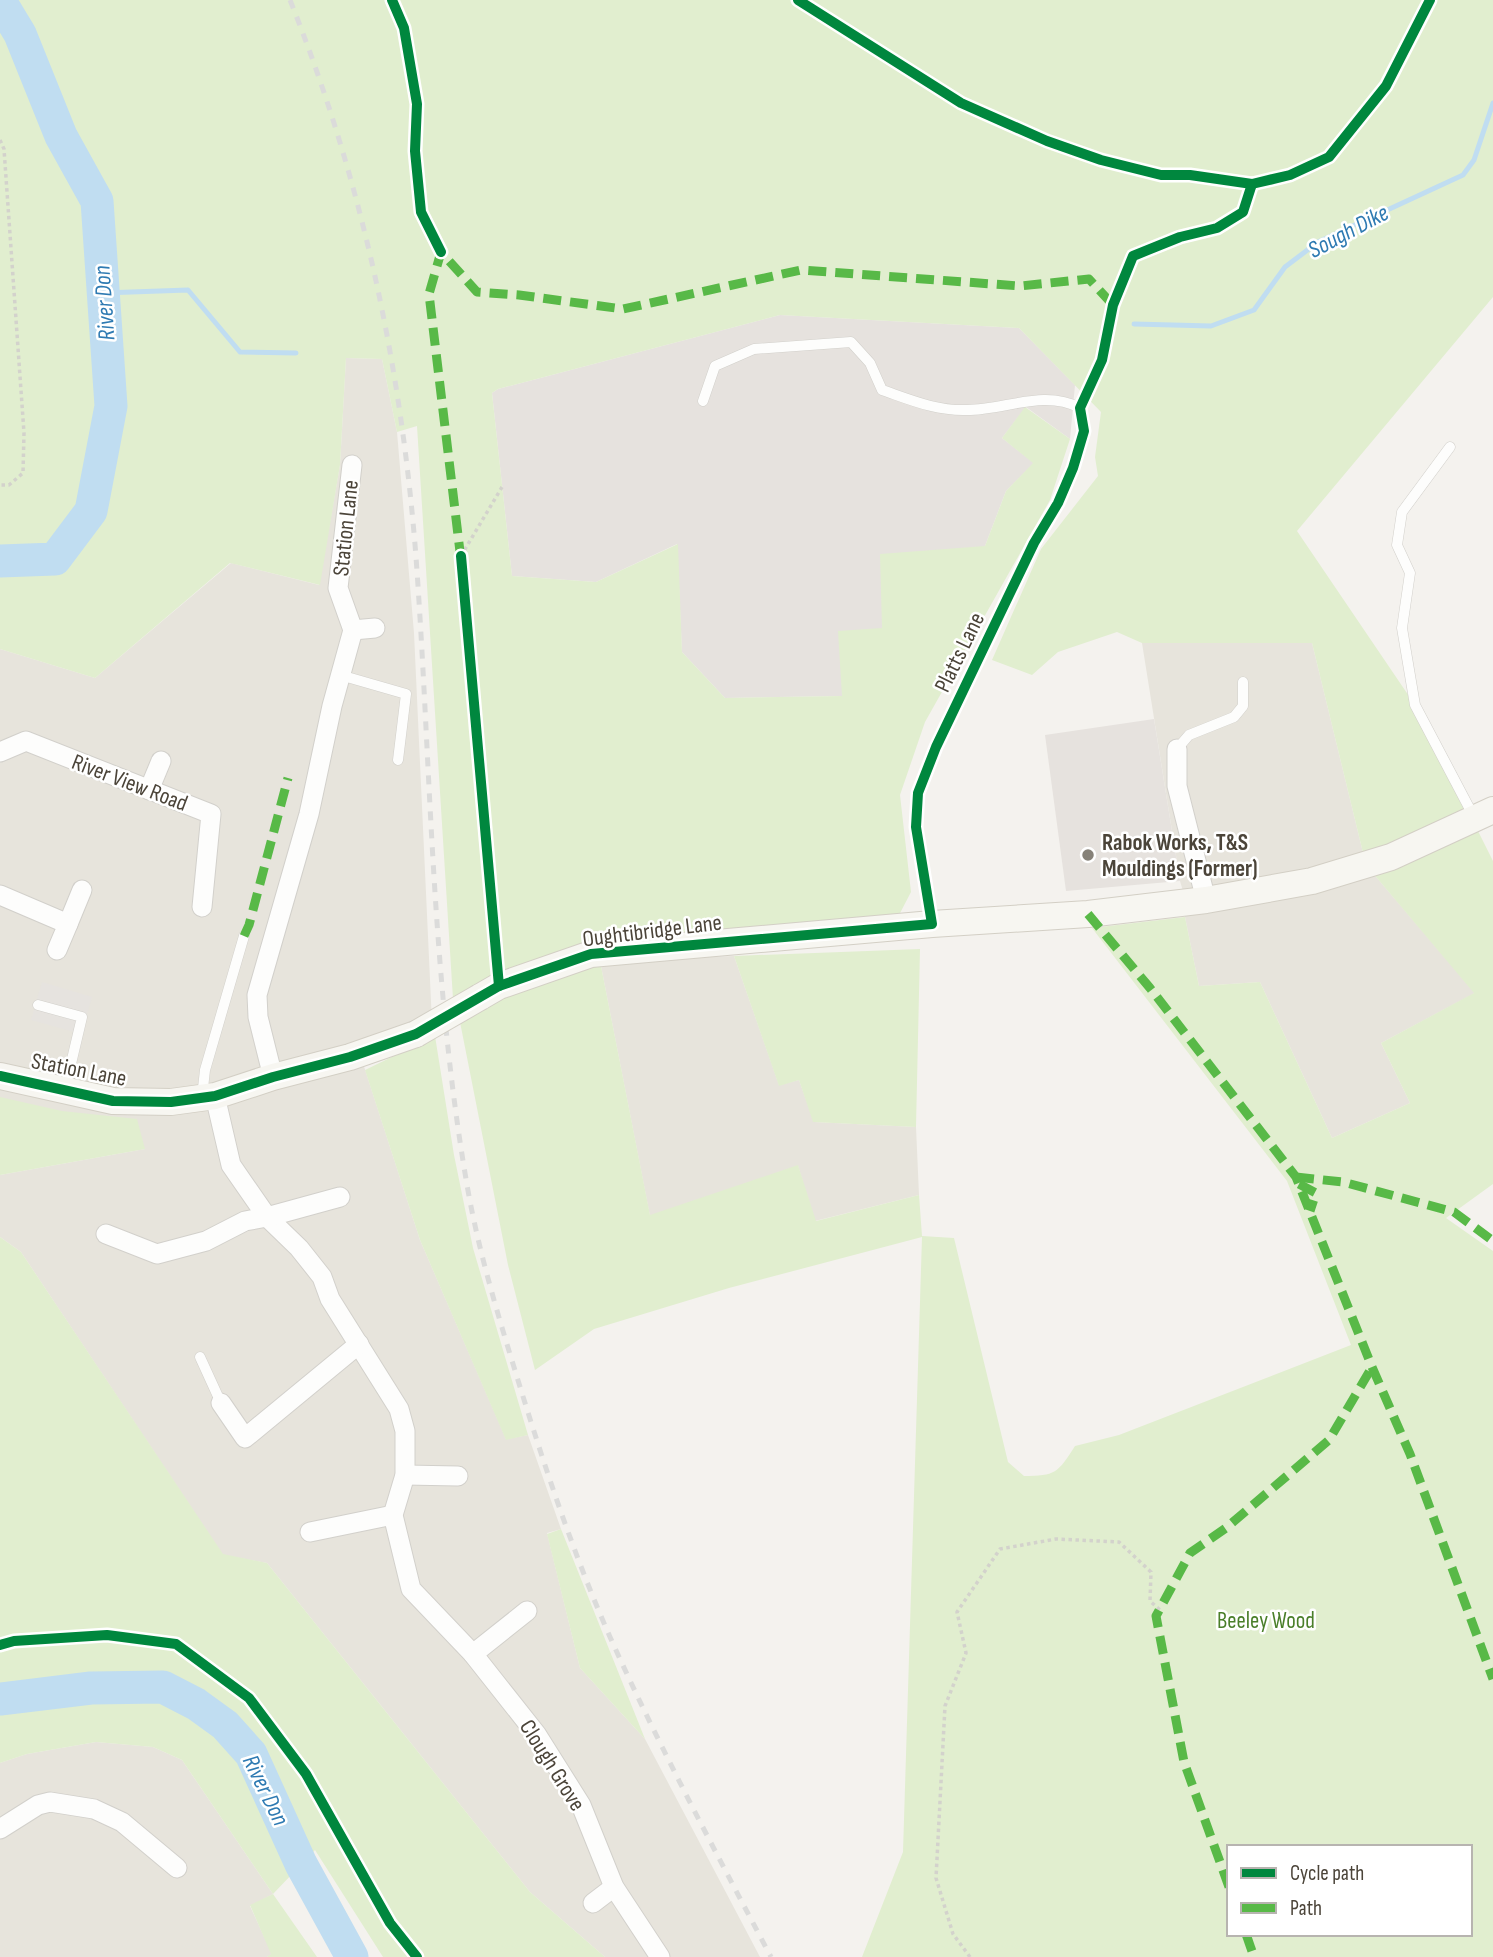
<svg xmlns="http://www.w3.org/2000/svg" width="1493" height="1957" font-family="'Sofia Sans Condensed',sans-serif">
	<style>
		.residential { fill: #e7e4dc }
		.industrial { fill: #e6e2de }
		.green { fill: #e1eecf; fill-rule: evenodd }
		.parking { fill: #e6e3df }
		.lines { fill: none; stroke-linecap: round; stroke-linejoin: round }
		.stream { stroke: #c0ddf1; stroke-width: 5 }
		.river { stroke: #c0ddf1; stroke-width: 33 }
		.lane-casing { stroke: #d2d0cb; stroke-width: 11 }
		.street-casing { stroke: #d2d0cb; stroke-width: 21 }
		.secondary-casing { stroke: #d3cfc5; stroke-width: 28 }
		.path { stroke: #d3d2cc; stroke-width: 3.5; stroke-dasharray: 3.5 3.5; stroke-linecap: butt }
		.lane { stroke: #fdfdfc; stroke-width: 10 }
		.street { stroke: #fdfdfc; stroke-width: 19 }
		.secondary { stroke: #f7f6f1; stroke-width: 26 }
		.rail { stroke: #dbdbda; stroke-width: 5; stroke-dasharray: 9 9; stroke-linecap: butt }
		.secondary-bridge-casing { stroke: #d3cfc5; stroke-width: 28; stroke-linecap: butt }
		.secondary-bridge { stroke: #f7f6f1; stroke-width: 26 }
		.quiet { stroke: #58b947; stroke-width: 9; stroke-dasharray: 18 9; stroke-linecap: butt }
		.cycleway-casing { stroke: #fff; stroke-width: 15 }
		.cycleway { stroke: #00873e; stroke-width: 10 }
		.poi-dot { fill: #868178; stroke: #fff; stroke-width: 2.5 }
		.labels { text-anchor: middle; stroke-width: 5; stroke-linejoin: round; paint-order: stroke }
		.street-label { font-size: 23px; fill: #4b4439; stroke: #fff }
		.poi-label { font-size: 23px; font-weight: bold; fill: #4b4439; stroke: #fff; text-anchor: start }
		.park-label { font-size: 23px; fill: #4a7f2a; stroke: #fff }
		.water-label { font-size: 24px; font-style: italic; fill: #2e7ab2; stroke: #fff }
	</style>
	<rect width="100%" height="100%" fill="#f4f2ee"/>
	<!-- residential -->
	<g class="residential">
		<polygon points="346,358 382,359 397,432 414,633 432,1023 360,1054 420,1240 506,1439 528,1435 561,1529 547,1533 580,1668 645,1739 760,1957 605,1957 530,1892 267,1563 223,1555 21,1252 0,1237 0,1175 145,1149 0,1168 0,649 95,678 231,563 319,585 340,465"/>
		<polygon points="1142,643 1312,643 1366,865 1475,993 1381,1043 1410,1103 1332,1138 1260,982 1199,986 1185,917 1186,901 1180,881"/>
		<polygon points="734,956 779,1085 799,1080 814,1122 916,1127 919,1195 815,1221 798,1166 650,1216 600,961"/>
		<polygon points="96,1742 153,1747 182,1760 273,1894 250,1906 272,1954 267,1957 0,1957 0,1763 27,1754"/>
	</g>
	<!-- industrial -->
	<g class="industrial">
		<polygon points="780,315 1019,328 1075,385 1070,439 1026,407 1002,438 1034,463 1006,491 985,546 882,629 842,696 725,698 682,652 677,544 596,582 512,576 492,393 498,389"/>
		<polygon points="1154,719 1180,881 1066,891 1045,735"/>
	</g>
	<!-- green -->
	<g class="green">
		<path d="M 0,0 L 1493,0 L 1493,297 L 1297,531 L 1415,705 L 1493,861 L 1493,1184 L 1446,1218 L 1493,1251 L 1493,1957 L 862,1957 L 903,1852 L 922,1237 L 729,1288 L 594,1329 L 535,1370 L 508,1265 L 460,1022 L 501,996 L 600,961 L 650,1215 L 798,1165 L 816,1221 L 919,1195 L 922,1236 L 954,1238 L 1008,1462 L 1024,1476 C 1055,1476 1058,1473 1075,1446 L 1119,1435 L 1351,1345 L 1287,1181 L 1092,928 L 1185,917 L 1199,986 L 1260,982 L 1332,1138 L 1410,1103 L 1381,1043 L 1474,993 L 1366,865 L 1312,643 L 1142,643 L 1117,632 L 1058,652 L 1032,675 L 992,660 L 1041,549 L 1098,476 L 1095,457 L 1101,412 L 1019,328 L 780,315 L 498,389 L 492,393 L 512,576 L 596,582 L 678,544 L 682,652 L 725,698 L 842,696 L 838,631 L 882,628 L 880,554 L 985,546 L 1006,491 L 1033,463 L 1002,438 L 1025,407 L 1070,439 L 1050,500 L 925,722 L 900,795 L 911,892 L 898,917 L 594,943 L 453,999 L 417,426 L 397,432 L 382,359 L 346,358 L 340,465 L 320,585 L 230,563 L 95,678 L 0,649 ZM 1229,1847 L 1470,1847 L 1470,1934 L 1229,1934 Z"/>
		<polygon points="920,949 916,1127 813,1122 799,1080 779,1086 734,956"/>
		<polygon points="435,1036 454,1155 473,1248 528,1435 506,1440 420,1240 365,1070"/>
		<polygon points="0,1097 62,1111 137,1119 145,1149 0,1175"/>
		<polygon points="0,1237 21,1252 223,1554 267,1563 530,1892 605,1957 383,1957 315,1850 273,1894 317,1957 267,1957 271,1954 250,1905 273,1894 182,1760 153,1747 96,1742 27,1754 0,1763"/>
		<polygon points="561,1529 645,1739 580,1668 547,1534"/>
	</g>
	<!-- parking -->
	<polygon class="parking" points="42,982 92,997 81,1034 31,1020"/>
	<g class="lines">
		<!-- stream -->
		<g class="stream">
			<polyline points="103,293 188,290 240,352 296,353"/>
			<polyline points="1134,324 1211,326 1254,310 1285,267 1318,242 1463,175 1474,160 1493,103"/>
		</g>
		<!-- river -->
		<g class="river">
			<polyline points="0,1 20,34 61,136 97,201 111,406 91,511 55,559 0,561"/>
			<polyline points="0,1699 91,1688 163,1687 196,1704 225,1725 251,1754 301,1864 352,1957"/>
		</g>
		<!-- lane casing -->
		<g class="lane-casing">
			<g id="lane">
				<path d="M 703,401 L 715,366 L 754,349 L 851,342 L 870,363 L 882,390 C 911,400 936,411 967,410 C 1005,410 1044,389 1080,408"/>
				<polyline points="1080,408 1102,360 1113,305 1133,256"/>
				<polyline points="1450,447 1402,512 1397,545 1410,573 1402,628 1415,705 1474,817"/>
				<polyline points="340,675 406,694 398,760"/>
				<polyline points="1177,749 1189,735 1234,717 1243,706 1243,682"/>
				<polyline points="932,923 916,827 918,793 936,747 1034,543 1058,503 1073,468 1084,431 1080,408"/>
				<polyline points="38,1005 82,1017 65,1089"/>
				<polyline points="202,1097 205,1070 244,936"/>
				<polyline points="200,1357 221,1403"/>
			</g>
		</g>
		<!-- street casing -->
		<g class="street-casing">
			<g id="street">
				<polyline points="353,630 375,628"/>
				<polyline points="1177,749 1177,786 1206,900"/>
				<polyline points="0,752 26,741 211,814 202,907"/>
				<polyline points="149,790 161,761"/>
				<polyline points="0,895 68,924 57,950"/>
				<polyline points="68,924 82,890"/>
				<polyline points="273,1077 258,1017 257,995 309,814 332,706 353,630 338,588 352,465"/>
				<polyline points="215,1096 231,1165 267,1217 299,1248 322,1277 330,1299 399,1409 405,1431 405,1475 393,1515 411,1589 473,1654 537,1735 581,1805 614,1887 660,1957"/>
				<polyline points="106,1234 157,1254 206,1241 245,1221 267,1217 340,1197"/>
				<polyline points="221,1403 245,1438 359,1344"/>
				<polyline points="405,1475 458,1476"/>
				<polyline points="310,1532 393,1515"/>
				<polyline points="473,1654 527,1611"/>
				<polyline points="0,1829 38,1805 50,1802 94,1809 122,1822 177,1868"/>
				<polyline points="593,1903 614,1887"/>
			</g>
		</g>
		<!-- secondary casing -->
		<g class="secondary-casing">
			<g id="secondary">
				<polyline points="480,997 499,986 591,954 932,924 1088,914 1206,900 1312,881 1391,857 1493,810"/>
				<polyline points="0,1076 113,1101 171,1102 215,1096 273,1077 350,1057 416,1034"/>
			</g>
		</g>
		<!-- path -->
		<g class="path">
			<polyline points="0,140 4,149 24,433 23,473 9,485 0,485"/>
			<polyline points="461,556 502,487"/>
			<polyline points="970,1957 953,1934 936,1878 945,1706 966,1653 957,1612 1000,1549 1056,1539 1119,1542 1151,1572 1150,1601 1160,1610"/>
		</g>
		<!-- lane -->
		<use href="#lane" class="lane"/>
		<!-- street -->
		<use href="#street" class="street"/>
		<!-- secondary -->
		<use href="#secondary" class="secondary"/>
		<!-- rail -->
		<path class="rail" d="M 290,0 C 362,180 401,364 416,557 C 431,764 431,973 466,1179 C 477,1246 497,1312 517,1377 C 544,1465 573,1553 610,1637 C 659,1746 715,1851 771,1957"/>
		<!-- secondary-bridge casing -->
		<g class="secondary-bridge-casing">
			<polyline id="secondary-bridge" points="416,1034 480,997"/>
		</g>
		<!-- secondary-bridge -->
		<use href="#secondary-bridge" class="secondary-bridge"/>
		<!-- quiet -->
		<g class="quiet">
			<polyline points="461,560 429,294 441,252 477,292 519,295 623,309 801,270 1020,286 1089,279 1113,305"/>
			<polyline points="1088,914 1150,988 1296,1177 1372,1367 1410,1454 1493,1679"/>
			<polyline points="244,936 249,925 288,778"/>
			<polyline points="1296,1177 1343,1182 1454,1212 1493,1241"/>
			<polyline points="1299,1184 1316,1193 1310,1211"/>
			<polyline points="1229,1887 1184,1762 1156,1616 1190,1553 1226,1528 1329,1440 1372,1367"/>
			<polyline points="1246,1934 1254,1957"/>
		</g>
		<!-- cycleway casing -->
		<g class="cycleway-casing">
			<g id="cycleway">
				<polyline points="392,0 404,28 417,104 415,151 421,212 441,252"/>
				<polyline points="798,0 961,103 1047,141 1101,160 1161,175 1190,175 1252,184 1290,175 1329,157 1386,86 1430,0"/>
				<polyline points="461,556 499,986"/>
				<polyline points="0,1076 113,1101 171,1102 215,1096 273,1077 350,1057 416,1034 499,986 591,954 932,924 916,827 918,793 936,747 1034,543 1058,503 1073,468 1084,431 1080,408 1102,360 1113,305 1133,256 1180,237 1217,228 1243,212 1252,184"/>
				<polyline points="0,1645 14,1641 107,1635 176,1644 249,1698 306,1774 390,1923 417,1957"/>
			</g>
		</g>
		<!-- cycleway -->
		<use href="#cycleway" class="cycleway"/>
	</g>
	<!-- markers -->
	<circle class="poi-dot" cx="1088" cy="855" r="7"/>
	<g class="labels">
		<!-- street labels -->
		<g class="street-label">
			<text transform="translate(345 528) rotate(-84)" y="8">Station Lane</text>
			<text transform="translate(959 652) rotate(-64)" y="8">Platts Lane</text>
			<text transform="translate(130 782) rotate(21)" y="8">River View Road</text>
			<text transform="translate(652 930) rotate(-7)" y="8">Oughtibridge Lane</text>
			<text transform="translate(79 1069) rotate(11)" y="8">Station Lane</text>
			<text transform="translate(553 1765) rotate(58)" y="8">Clough Grove</text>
		</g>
		<!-- poi labels -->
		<g class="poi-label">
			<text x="1102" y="850">Rabok Works, T&amp;S<tspan x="1102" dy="26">Mouldings (Former)</tspan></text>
		</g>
		<!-- park labels -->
		<g class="park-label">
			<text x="1266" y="1628">Beeley Wood</text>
		</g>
		<!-- water labels -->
		<g class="water-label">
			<text transform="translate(1348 231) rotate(-28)" y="8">Sough Dike</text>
			<text transform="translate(104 303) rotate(-94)" y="8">River Don</text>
			<text transform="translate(266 1790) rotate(64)" y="8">River Don</text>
		</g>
	</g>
	<!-- legend -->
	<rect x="1227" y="1845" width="245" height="91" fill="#ffffff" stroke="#b7b4b0" stroke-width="2"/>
	<rect x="1241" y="1868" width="35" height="10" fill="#00873e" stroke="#b7b4b0" stroke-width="2"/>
	<text x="1290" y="1880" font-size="21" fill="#4b4439">Cycle path</text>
	<rect x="1241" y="1903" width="35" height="10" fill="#58b947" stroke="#b7b4b0" stroke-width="2"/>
	<text x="1290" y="1915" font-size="21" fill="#4b4439">Path</text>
</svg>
